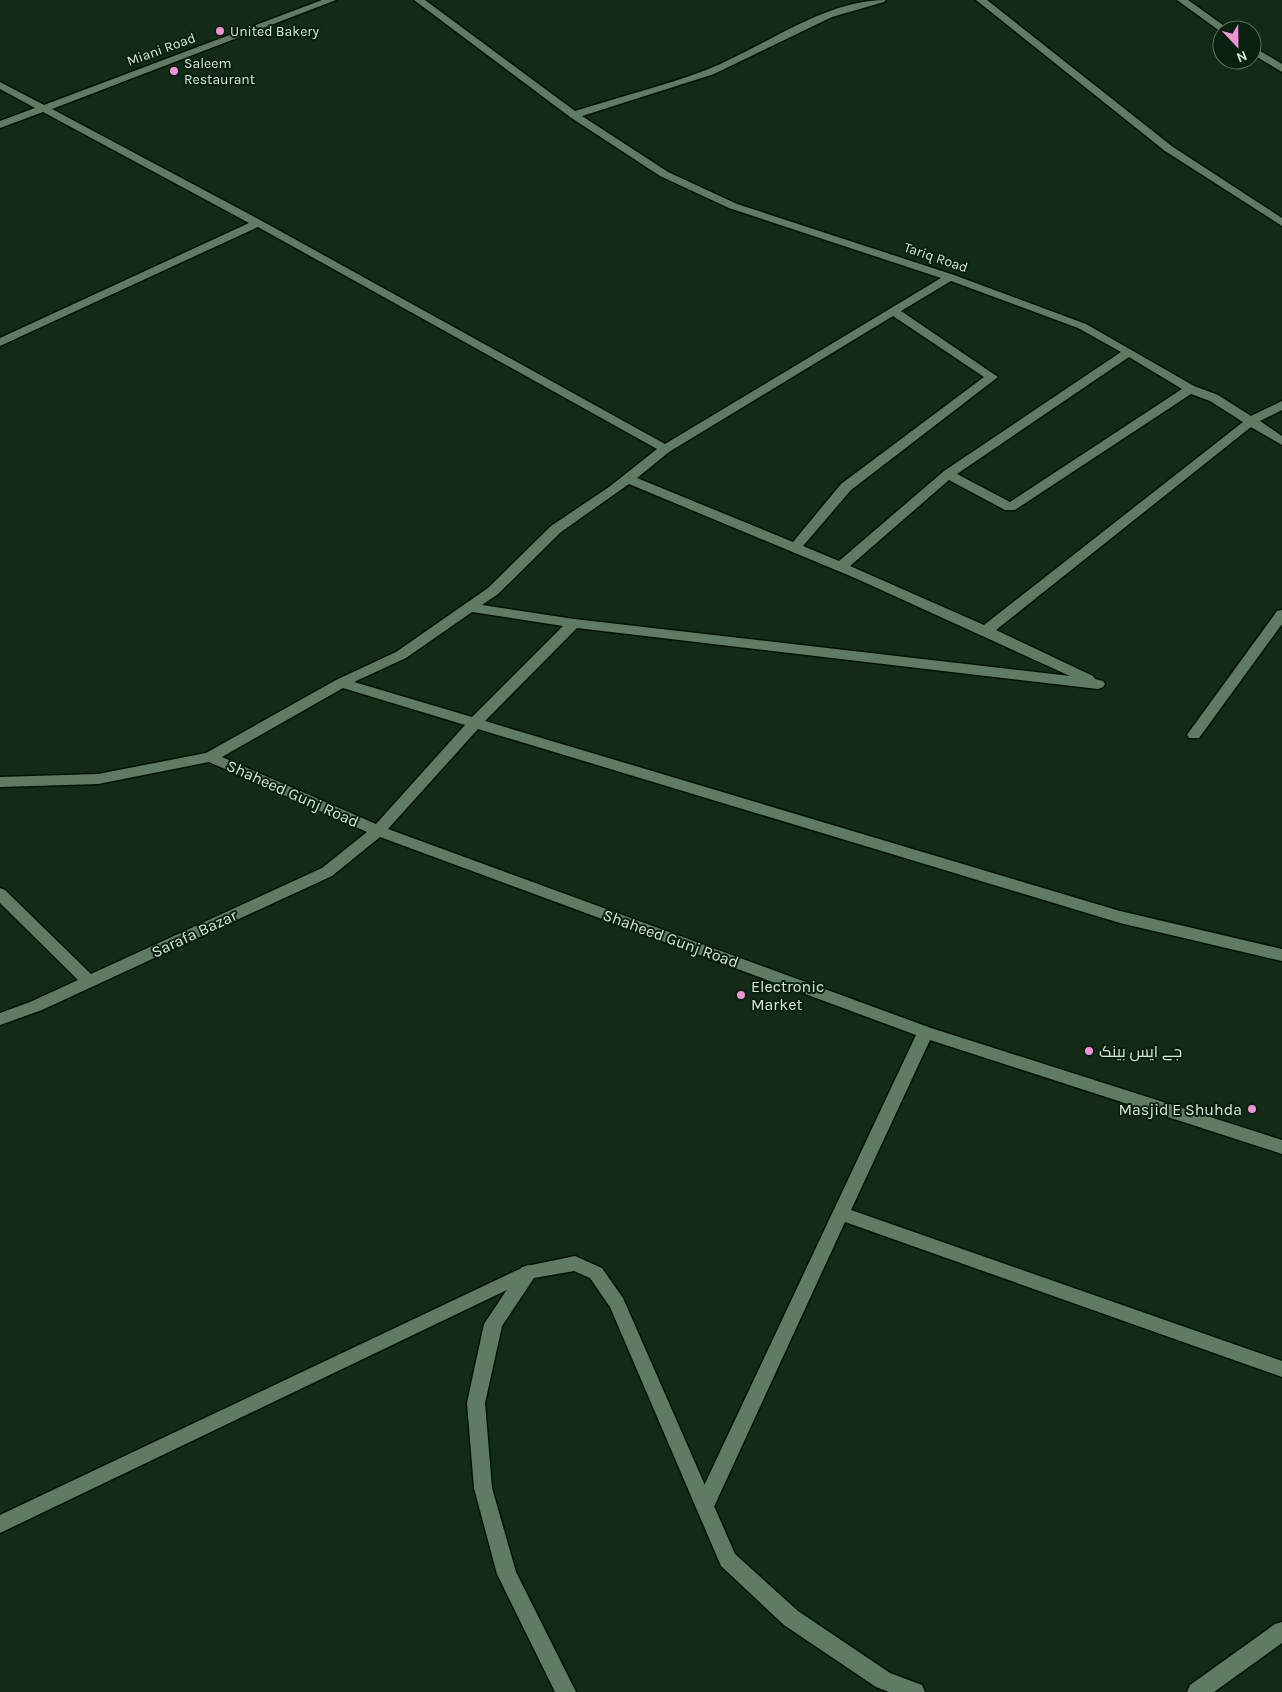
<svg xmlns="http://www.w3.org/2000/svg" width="1282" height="1692" font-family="Karla,Cairo,sans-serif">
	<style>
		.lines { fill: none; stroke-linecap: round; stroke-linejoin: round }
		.minor-casing { stroke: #001303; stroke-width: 3 }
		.tertiary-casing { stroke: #001303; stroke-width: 3 }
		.minor { fill: #607b64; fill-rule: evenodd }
		.tertiary { fill: #607b64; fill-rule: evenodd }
		.poi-dot { fill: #f391d6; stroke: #08210e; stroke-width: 2 }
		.labels { text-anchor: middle; stroke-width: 4; stroke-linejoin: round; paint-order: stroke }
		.far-poi-label { font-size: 14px; fill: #d8e7d9; stroke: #08210e; text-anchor: start }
		.far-street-label { font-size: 14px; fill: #d8e7d9; stroke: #08210e }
		.street-label { font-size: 16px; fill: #d8e7d9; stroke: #08210e }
		.poi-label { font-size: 16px; fill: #d8e7d9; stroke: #08210e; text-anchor: start }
	</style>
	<rect width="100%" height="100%" fill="#122b17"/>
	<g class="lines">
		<!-- minor casing -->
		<g class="minor-casing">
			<g id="minor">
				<path d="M 322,0 L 336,0 L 52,109 L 262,221 L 665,444 L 941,278 L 729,208 L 660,176 L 570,117 L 414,0 L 425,0 L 575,111 C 619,97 664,86 706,70 C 763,48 823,0 886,0 L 884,2 L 832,17 L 714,74 L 582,116 L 668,172 L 737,204 L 954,275 L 1086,324 L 1194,386 L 1218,395 L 1251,416 L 1282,401 L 1282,410 L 1260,421 L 1282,436 L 1282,445 L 1251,427 L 996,630 L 1093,676 L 1095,679 L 1103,681 L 1105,684 L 1103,687 L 1098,689 L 577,628 L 485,721 L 1120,911 L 1282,949 L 1282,961 L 1120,923 L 478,729 L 388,829 L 931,1028 L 1282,1140 L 1282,1154 L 930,1040 L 851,1210 L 1282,1361 L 1282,1377 L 845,1222 L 712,1511 L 705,1514 L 698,1511 L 695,1505 L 916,1035 L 380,837 L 332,876 L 42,1010 L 0,1025 L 0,1013 L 30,1002 L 78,980 L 0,903 L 0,888 L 5,890 L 91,974 L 322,868 L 367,832 L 209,762 L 98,784 L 0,787 L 0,777 L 98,774 L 206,753 L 336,680 L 396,652 L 488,588 L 551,526 L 609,487 L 657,449 L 258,227 L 0,346 L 0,338 L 249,223 L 43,112 L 0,128 L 0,121 L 35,108 L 0,89 L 0,82 L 44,105 ZM 951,281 L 1078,328 L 1121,352 L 944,471 L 839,561 L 803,546 L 851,490 L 998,377 L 901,311 ZM 893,316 L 984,377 L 841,484 L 793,542 L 637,478 L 669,452 ZM 1129,357 L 1182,389 L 1010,502 L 957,474 ZM 1191,394 L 1210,401 L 1243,422 L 984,625 L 850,566 L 949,480 L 1005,510 L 1015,510 ZM 629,484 L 855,578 L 1070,676 L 574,619 L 482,605 L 498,594 L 561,532 ZM 472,612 L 563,626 L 472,717 L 354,682 L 406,658 ZM 343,688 L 465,725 L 376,824 L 222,757 Z"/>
				<polygon points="976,0 987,0 1173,147 1282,218 1282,226 1165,151"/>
				<polygon points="1177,0 1188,0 1230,30 1222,30 1221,32"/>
				<polygon points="1252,46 1282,64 1282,72 1252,54"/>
				<polygon points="1282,610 1282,624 1199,738 1189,738 1187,735 1189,732 1277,611"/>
				<polygon points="528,1265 534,1267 537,1272 534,1277 0,1533 0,1515"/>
			</g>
		</g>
		<!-- tertiary casing -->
		<g class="tertiary-casing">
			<g id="tertiary">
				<polygon points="575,1256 602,1268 623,1298 735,1554 798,1611 890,1673 922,1685 925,1692 889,1692 876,1687 784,1625 721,1566 610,1307 590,1278 574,1271 534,1278 502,1326 485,1403 492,1488 516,1572 576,1692 555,1692 497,1574 474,1488 467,1403 484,1324 522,1267"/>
				<polygon points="1282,1622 1282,1643 1214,1692 1187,1692 1190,1685 1275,1624"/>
			</g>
		</g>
		<!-- minor -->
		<use href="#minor" class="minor"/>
		<!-- tertiary -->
		<use href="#tertiary" class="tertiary"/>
	</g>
	<!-- markers -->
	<g class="poi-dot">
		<circle cx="220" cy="31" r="5"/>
		<circle cx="174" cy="71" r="5"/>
		<circle cx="741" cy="995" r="5"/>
		<circle cx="1089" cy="1051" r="5"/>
		<circle cx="1252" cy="1109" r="5"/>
	</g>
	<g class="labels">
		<!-- far-poi labels -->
		<g class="far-poi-label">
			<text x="230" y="36">United Bakery</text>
			<text x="184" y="68">Saleem<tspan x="184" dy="16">Restaurant</tspan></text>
		</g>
		<!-- far-street labels -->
		<g class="far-street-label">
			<text transform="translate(161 49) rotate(-20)" y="5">Miani Road</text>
			<text transform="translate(936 257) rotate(19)" y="5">Tariq Road</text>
		</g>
		<!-- street labels -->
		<g class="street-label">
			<text transform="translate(293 793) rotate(24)" y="6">Shaheed Gunj Road</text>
			<text transform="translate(194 933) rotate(-25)" y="6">Sarafa Bazar</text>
			<text transform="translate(671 938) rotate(20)" y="6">Shaheed Gunj Road</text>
		</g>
		<!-- poi labels -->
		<g class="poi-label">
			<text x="751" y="992">Electronic<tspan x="751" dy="18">Market</tspan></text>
			<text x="1099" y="1057">جے ایس بینک</text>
			<text x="1242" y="1115" text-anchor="end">Masjid E Shuhda</text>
		</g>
	</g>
	<!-- north arrow -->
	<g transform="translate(1237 45) rotate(158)"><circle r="24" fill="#08210e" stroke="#5b705f"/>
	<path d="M0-4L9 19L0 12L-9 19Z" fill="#f391d6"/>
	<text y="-8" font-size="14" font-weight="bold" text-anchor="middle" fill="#d8e7d9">N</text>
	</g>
</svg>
